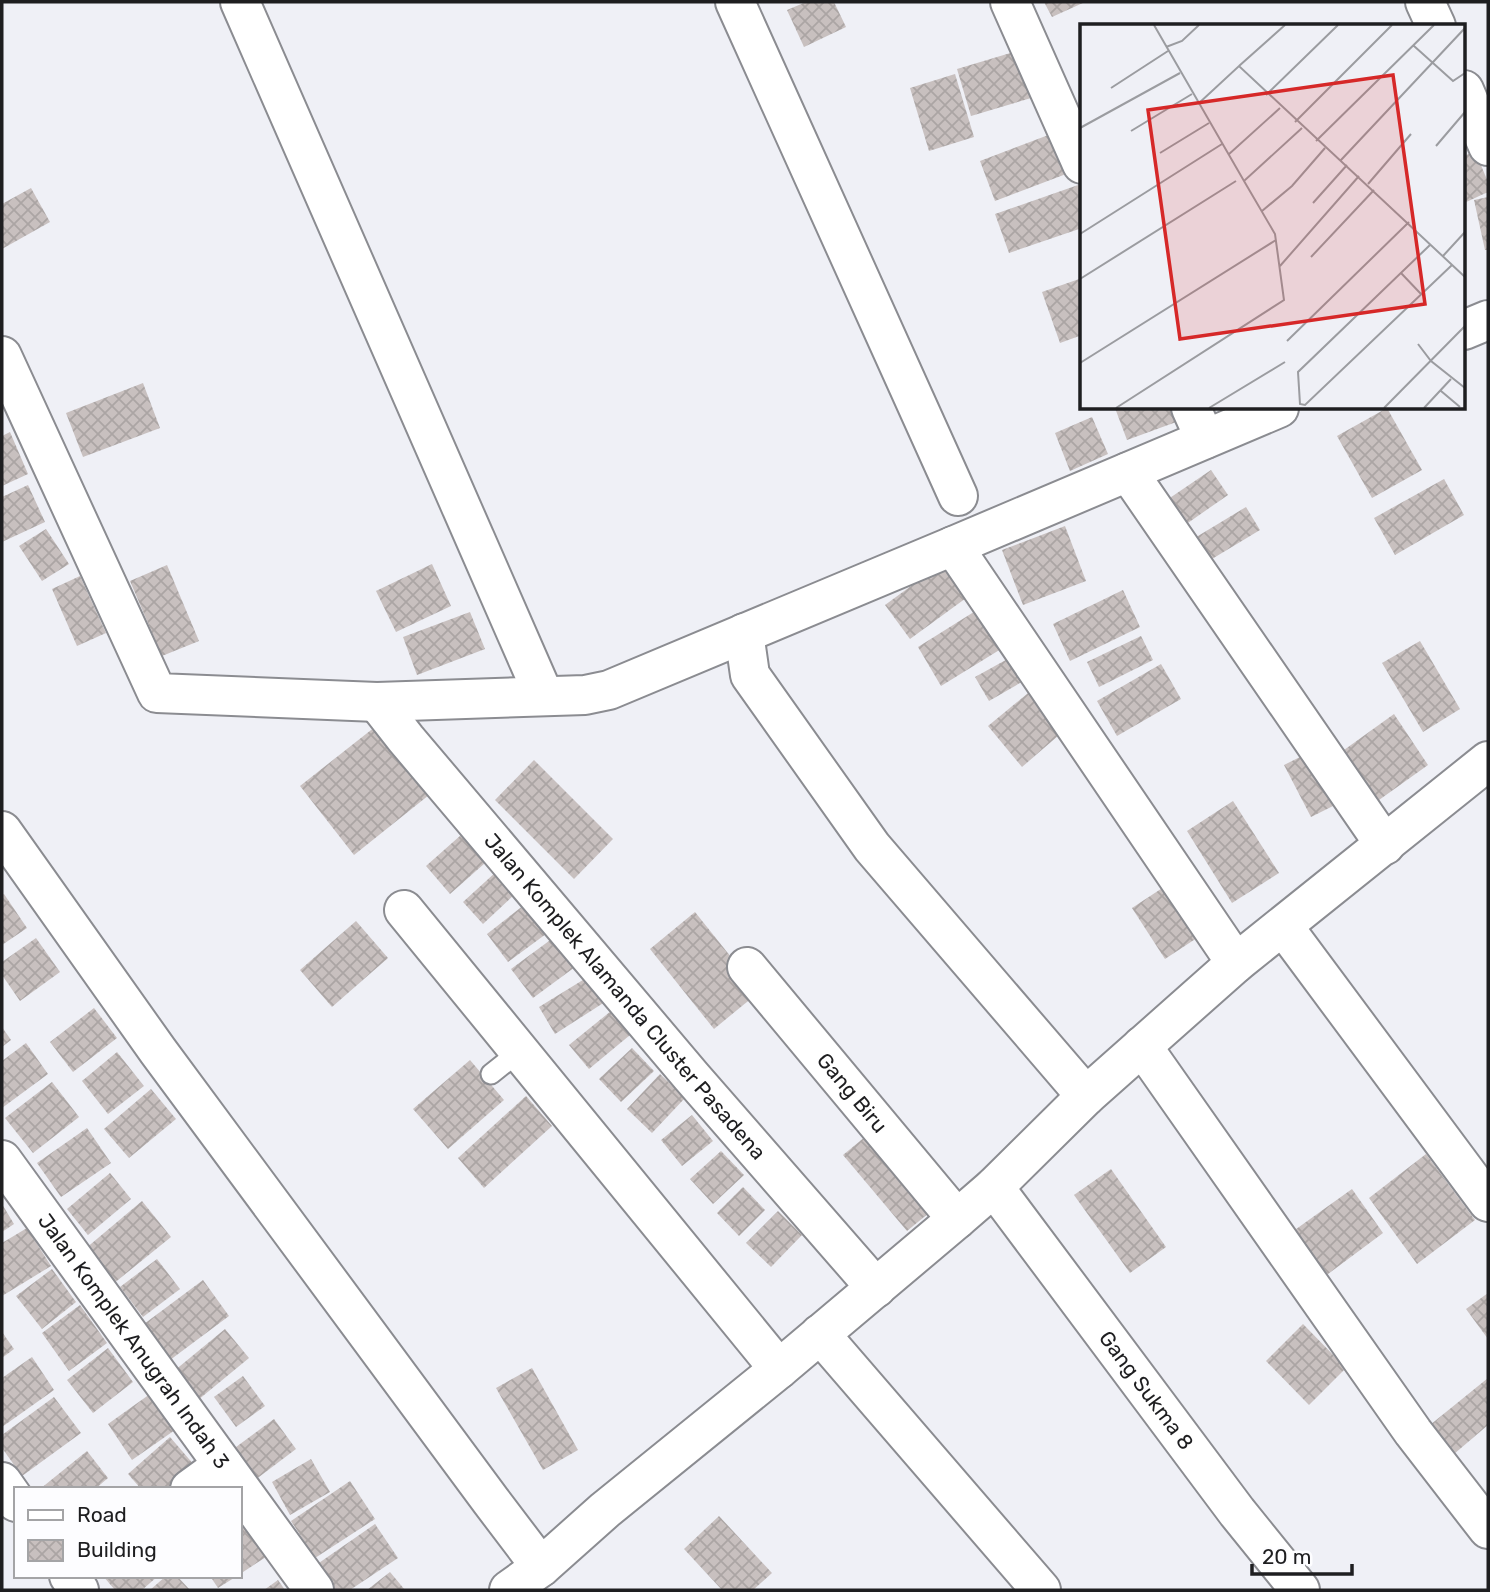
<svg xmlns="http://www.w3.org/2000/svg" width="1490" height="1592" font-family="Rubik,sans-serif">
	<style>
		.building { fill: url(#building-cross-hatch) }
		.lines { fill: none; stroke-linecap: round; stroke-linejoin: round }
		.service-casing { stroke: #8b8c91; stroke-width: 23 }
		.minor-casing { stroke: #8b8c91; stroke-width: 42 }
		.service { stroke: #fff; stroke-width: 19 }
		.minor { stroke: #fff; stroke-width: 38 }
		.labels { text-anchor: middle; stroke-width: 5; stroke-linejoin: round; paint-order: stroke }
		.street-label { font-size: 21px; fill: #1e1e20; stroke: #fdfdff }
		.inset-road { fill: none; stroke: #9b9ca0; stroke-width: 2 }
		.view { fill: #d62828; fill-opacity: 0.15; stroke: #d62828; stroke-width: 3.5 }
		.inset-edge { fill: none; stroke: #1e1e20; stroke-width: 3.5 }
	</style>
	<defs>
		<pattern id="building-cross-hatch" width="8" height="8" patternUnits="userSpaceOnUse" patternTransform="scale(1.75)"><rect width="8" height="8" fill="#c8c0bf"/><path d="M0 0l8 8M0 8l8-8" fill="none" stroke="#aba5a4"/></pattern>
	</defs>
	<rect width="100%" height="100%" fill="#eff0f6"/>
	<!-- building -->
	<g class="building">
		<polygon points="806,2 834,2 846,27 804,47 787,10"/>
		<polygon points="1044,2 1085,2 1052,17"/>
		<polygon points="1017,51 1031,98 971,116 957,69"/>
		<polygon points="955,74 974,137 929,151 910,88"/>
		<polygon points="1059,131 1074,171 995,201 980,161"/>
		<polygon points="1475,151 1488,182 1488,192 1464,203 1464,156"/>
		<polygon points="1081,184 1082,188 1082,228 1009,253 995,214"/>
		<polygon points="31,188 50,222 2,249 2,204"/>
		<polygon points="1488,197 1488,250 1485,250 1474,200"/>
		<polygon points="1082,278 1082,335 1060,343 1042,292"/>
		<polygon points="143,383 160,428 83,457 66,413"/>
		<polygon points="1115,408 1174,408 1179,421 1127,440"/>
		<polygon points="1387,408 1422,470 1372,498 1337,436"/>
		<polygon points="1092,417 1108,454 1070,471 1055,433"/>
		<polygon points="10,432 28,474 2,486 2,436"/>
		<polygon points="1211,470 1228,495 1172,534 1155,508"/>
		<polygon points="1444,479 1464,515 1395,555 1374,518"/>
		<polygon points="28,485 45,522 2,542 2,497"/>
		<polygon points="1246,507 1260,530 1202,565 1188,542"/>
		<polygon points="1065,526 1086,581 1023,605 1002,550"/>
		<polygon points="46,529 69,564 42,581 19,546"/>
		<polygon points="948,559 973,593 910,639 885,605"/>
		<polygon points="432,564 451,606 396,632 376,591"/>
		<polygon points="167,565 199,641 162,656 130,581"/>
		<polygon points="80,576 106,633 77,646 52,589"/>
		<polygon points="1123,590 1140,627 1070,661 1053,624"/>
		<polygon points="977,610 1001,649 941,686 918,647"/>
		<polygon points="470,612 485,649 417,675 403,637"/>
		<polygon points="1141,636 1153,660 1099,687 1087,662"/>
		<polygon points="1420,641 1460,709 1423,732 1382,663"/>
		<polygon points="1013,656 1027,679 989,701 975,677"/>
		<polygon points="1161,664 1181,699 1117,736 1097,701"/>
		<polygon points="1033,689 1066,729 1022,767 988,726"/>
		<polygon points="1394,714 1428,765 1379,800 1344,750"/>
		<polygon points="385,719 439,787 354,855 300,786"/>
		<polygon points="1314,750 1341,802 1311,817 1284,765"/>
		<polygon points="534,760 613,839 574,879 495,800"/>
		<polygon points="1233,801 1279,873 1232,903 1187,831"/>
		<polygon points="461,835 485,863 450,894 426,866"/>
		<polygon points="497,871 516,893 483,924 463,902"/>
		<polygon points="1173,881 1206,932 1165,959 1132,908"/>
		<polygon points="4,894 27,928 2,945 2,895"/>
		<polygon points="524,905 546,934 508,962 487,934"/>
		<polygon points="695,912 759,992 714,1029 650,949"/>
		<polygon points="356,921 388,958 332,1007 300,970"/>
		<polygon points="36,938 60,972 20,1001 2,975 2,962"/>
		<polygon points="553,938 575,967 533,998 511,969"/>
		<polygon points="591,975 608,1000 555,1034 539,1007"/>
		<polygon points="94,1008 117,1038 73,1072 50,1042"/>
		<polygon points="611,1011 630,1035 589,1069 569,1045"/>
		<polygon points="2,1027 11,1040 2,1047"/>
		<polygon points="26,1043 48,1074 2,1108 2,1061"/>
		<polygon points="632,1048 654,1071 621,1102 599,1079"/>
		<polygon points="117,1052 144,1086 108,1114 82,1081"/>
		<polygon points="470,1060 504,1100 448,1149 413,1109"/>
		<polygon points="660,1074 685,1098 652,1133 627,1109"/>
		<polygon points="52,1082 79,1117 33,1153 5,1118"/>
		<polygon points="151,1089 176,1119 129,1158 104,1129"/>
		<polygon points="526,1096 552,1126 484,1188 458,1158"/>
		<polygon points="692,1115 713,1141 682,1166 661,1140"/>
		<polygon points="877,1127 941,1203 907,1231 843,1155"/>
		<polygon points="87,1128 111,1163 61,1197 37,1163"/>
		<polygon points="721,1151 744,1175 713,1204 690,1179"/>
		<polygon points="1426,1154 1475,1220 1417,1264 1369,1198"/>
		<polygon points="1111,1169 1166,1247 1130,1273 1074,1195"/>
		<polygon points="110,1173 131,1199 88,1235 67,1209"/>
		<polygon points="743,1187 765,1210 739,1236 717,1213"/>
		<polygon points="1352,1189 1383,1233 1324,1277 1292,1232"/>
		<polygon points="142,1201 171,1237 113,1284 85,1249"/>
		<polygon points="2,1204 14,1224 2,1232"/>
		<polygon points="778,1211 802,1235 771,1267 746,1243"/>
		<polygon points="27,1228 51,1266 2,1296 2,1243"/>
		<polygon points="157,1259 180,1289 143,1317 120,1287"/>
		<polygon points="52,1269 76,1302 42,1329 16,1296"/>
		<polygon points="203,1280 229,1316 162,1366 136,1330"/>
		<polygon points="1488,1293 1488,1339 1466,1309"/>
		<polygon points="80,1305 107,1343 69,1371 42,1333"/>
		<polygon points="1303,1324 1346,1368 1309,1405 1266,1361"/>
		<polygon points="225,1329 249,1358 198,1400 174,1371"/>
		<polygon points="2,1332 14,1349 2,1358"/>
		<polygon points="108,1348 133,1382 93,1413 67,1380"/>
		<polygon points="32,1357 54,1390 2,1427 2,1378"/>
		<polygon points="532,1368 578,1450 543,1470 496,1388"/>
		<polygon points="243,1376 265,1406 236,1427 214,1397"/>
		<polygon points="1488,1378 1488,1425 1454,1454 1430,1425"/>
		<polygon points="150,1394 175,1430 132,1460 108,1424"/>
		<polygon points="54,1397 81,1433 22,1476 2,1448 2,1435"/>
		<polygon points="274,1419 296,1449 255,1480 232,1450"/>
		<polygon points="170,1437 201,1473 184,1489 141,1489 128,1474"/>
		<polygon points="87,1451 108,1478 95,1489 40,1489"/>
		<polygon points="311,1459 330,1492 290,1515 272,1482"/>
		<polygon points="350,1481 375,1519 315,1558 291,1521"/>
		<polygon points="719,1516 772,1573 753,1590 722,1590 684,1549"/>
		<polygon points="375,1524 398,1558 350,1590 333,1590 316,1565"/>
		<polygon points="246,1526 266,1557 240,1574 240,1530"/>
		<polygon points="390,1572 405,1590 367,1590"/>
		<polygon points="103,1576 158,1576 142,1590 115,1590"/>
		<polygon points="166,1576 177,1576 190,1590 150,1590"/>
		<polygon points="210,1576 237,1576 218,1588"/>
		<polygon points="278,1580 285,1590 264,1590"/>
	</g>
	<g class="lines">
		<!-- service casing -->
		<g class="service-casing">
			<polyline id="service" points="491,1074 520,1051"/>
		</g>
		<!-- minor casing -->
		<g class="minor-casing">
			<g id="minor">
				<polyline points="240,2 544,696"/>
				<polyline points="735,2 958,496"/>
				<polyline points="1010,2 1082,164"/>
				<polyline points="1425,2 1436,26"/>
				<polyline points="1464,90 1488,146"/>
				<polyline points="1464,330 1488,320"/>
				<polyline points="2,356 157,693 377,702 585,695 609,690 953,546"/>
				<polyline points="1191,408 1205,439"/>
				<polyline points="1128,472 1385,845"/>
				<polyline points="744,633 750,675 872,847 1086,1096"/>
				<path id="s1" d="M 377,702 L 406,739 L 691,1076 L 876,1288"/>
				<polyline points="2,831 158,1051 491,1501 541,1567"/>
				<polyline points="404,910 779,1369"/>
				<polyline points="1283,926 1488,1202"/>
				<polyline points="1236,963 953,546 1279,408"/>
				<path id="s2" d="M 747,967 L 957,1219"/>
				<polyline points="1142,1046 1413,1432 1488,1529"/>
				<path id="s3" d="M 2,1160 L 314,1590"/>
				<path id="s4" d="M 994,1187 L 1237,1512 L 1300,1590"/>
				<polyline points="820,1334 1041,1590"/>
				<polyline points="2,1482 16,1502"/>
				<polyline points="190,1489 223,1465"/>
				<polyline points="69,1576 79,1590"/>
				<polyline points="509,1590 541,1567 605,1510 779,1369 957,1219 994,1187 1086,1096 1236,963 1488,761"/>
			</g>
		</g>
		<!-- service -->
		<use href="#service" class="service"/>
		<!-- minor -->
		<use href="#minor" class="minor"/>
	</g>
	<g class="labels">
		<!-- street labels -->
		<g class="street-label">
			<text dy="7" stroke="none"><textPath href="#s1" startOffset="385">Jalan Komplek Alamanda Cluster Pasadena</textPath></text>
			<text dy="7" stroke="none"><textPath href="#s2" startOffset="164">Gang Biru</textPath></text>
			<text dy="7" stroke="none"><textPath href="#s3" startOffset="224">Jalan Komplek Anugrah Indah 3</textPath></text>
			<text dy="7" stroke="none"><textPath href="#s4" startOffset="254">Gang Sukma 8</textPath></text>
		</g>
	</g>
	<!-- overview -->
	<g transform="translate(1080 24)">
		<rect width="385" height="385" fill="#eff0f6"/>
		<path class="inset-road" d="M 74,1 L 164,157 L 222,104M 334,22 L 373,57 L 385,49M 86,23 L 102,17 L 119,1M 159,42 L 205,1M 31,64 L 88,27M 186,71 L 258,1M 118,80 L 159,42 L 385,253M 215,98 L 312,1M 0,104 L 100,49M 51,107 L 112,70M 236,117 L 354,1M 356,122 L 385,88M 80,129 L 129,99M 148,131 L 200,84M 261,136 L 385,4M 288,160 L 331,110M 233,179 L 267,141M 182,187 L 212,162 L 245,124M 0,210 L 142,120M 351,220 L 218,348 L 220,380 L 225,381 L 372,241M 363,232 L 385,208M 231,233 L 294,166M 200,242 L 279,152M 321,249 L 341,270M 0,255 L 156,157M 207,317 L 329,198M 338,320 L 351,337 L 385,364M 0,339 L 196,216M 361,367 L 380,383M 36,384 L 204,276 L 195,210 L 164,157M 129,384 L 205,338M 304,384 L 385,302M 344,384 L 371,355"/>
		<path class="view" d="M 313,51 L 345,280 L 100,315 L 68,86 Z"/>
		<rect width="385" height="385" class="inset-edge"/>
	</g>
	<!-- border -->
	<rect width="1490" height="1592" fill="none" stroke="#1e1e20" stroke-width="7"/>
	<!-- legend -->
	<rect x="14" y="1487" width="228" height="91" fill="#fdfdff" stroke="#a4a4a6" stroke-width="2"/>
	<rect x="28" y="1510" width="35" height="10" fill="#ffffff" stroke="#a4a4a6" stroke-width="2"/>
	<text x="77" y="1522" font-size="21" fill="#1e1e20">Road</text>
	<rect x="28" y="1540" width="35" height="21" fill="url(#building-cross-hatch)" stroke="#a4a4a6" stroke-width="2"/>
	<text x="77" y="1557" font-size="21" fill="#1e1e20">Building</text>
	<!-- scale -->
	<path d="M1252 1564v10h100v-10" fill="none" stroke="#1e1e20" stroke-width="3.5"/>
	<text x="1262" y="1564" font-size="21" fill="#1e1e20" stroke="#fdfdff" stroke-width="5" paint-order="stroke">20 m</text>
</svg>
